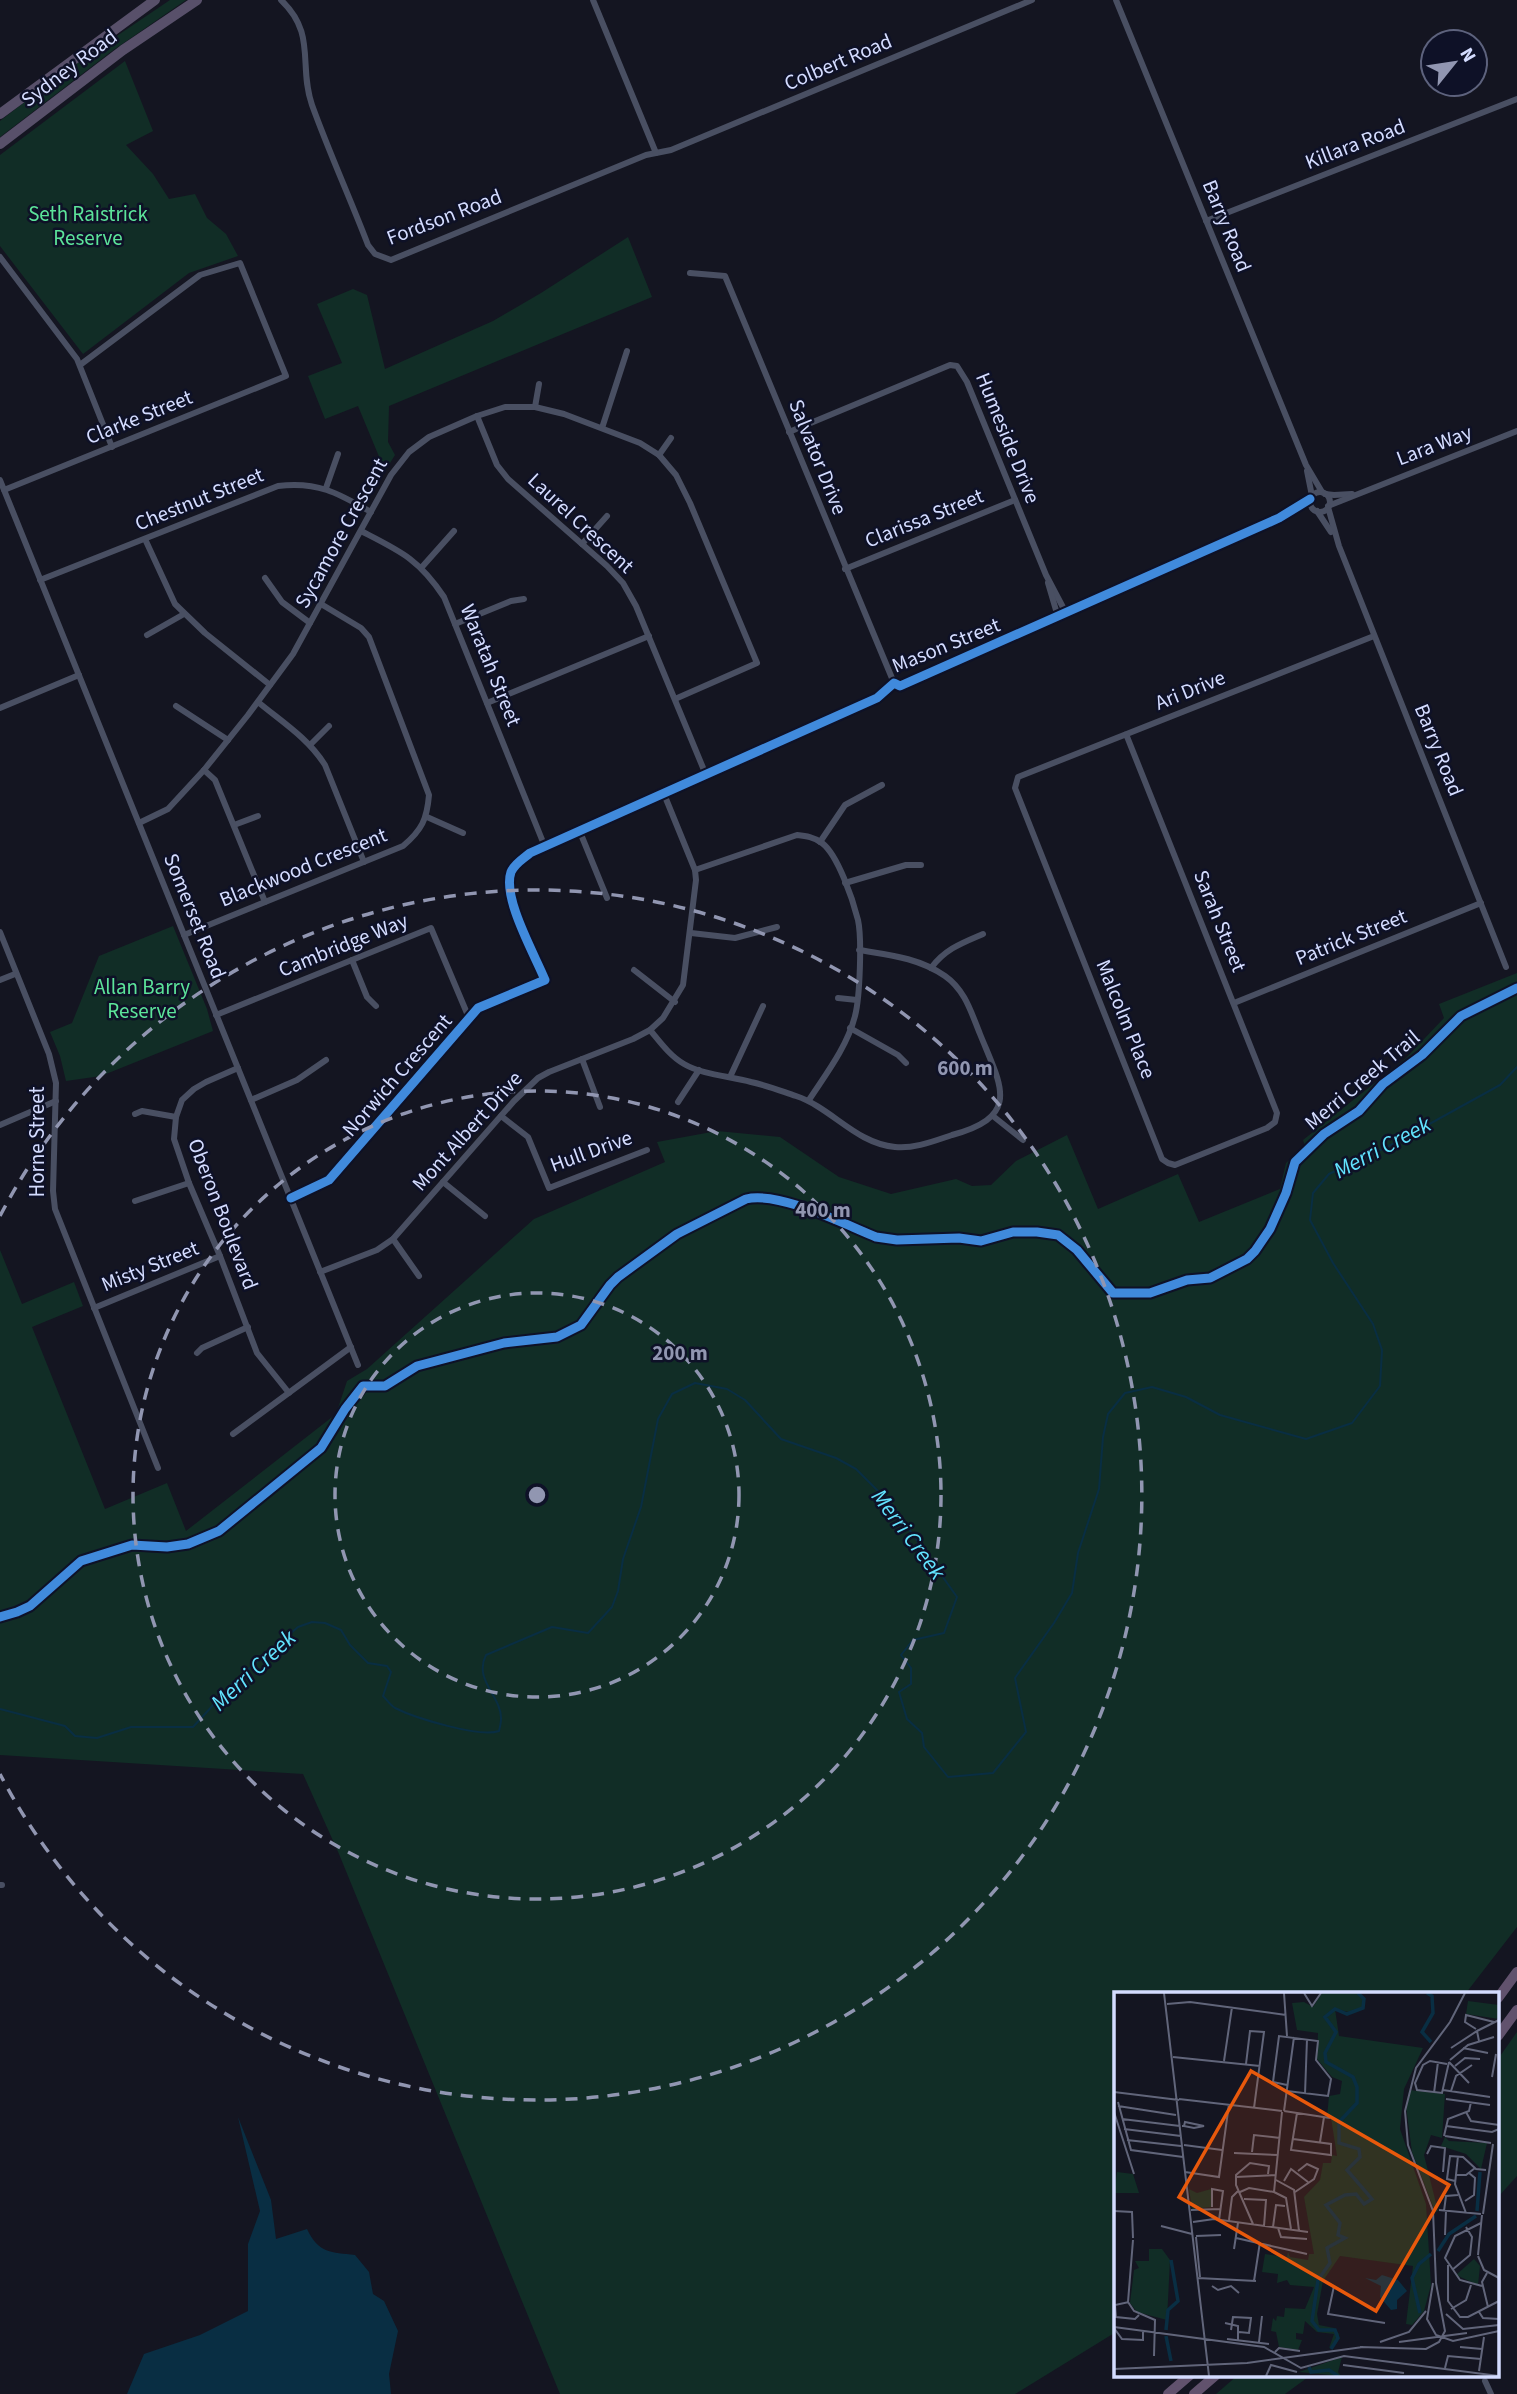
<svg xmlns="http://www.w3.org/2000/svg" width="1517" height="2394" font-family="'Source Sans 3',sans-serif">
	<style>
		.green { fill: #112d26 }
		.water { fill: #092e43 }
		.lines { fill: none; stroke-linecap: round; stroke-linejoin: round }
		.stream { stroke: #092e43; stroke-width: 2 }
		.minor { stroke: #494f62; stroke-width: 6 }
		.trunk { stroke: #58506a; stroke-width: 10 }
		.motorway { stroke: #61526d; stroke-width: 10 }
		.cycleway-casing { stroke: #0e1127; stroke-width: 13 }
		.cycleway { stroke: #408adc; stroke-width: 9 }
		.ring { fill: none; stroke: #9196b1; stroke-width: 3.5; stroke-dasharray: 12 9 }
		.labels { text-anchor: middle; stroke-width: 5; stroke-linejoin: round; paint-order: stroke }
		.street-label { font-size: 21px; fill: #d4dcff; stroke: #0e1127 }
		.park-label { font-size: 21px; fill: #5ce49a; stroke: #0e1127 }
		.water-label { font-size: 23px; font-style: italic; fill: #62e4ff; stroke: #0e1127 }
		.inset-river { fill: none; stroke: #092e43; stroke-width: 3.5 }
		.inset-road { fill: none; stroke: #61657a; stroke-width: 2 }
		.view { fill: #e8590c; fill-opacity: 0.15; stroke: #e8590c; stroke-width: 3.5 }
		.inset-edge { fill: none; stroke: #d4dcff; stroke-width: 3.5 }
		.centre { fill: #9196b1; stroke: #0e1127; stroke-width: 3.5 }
		.ring-label { font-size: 21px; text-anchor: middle; font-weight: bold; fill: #9196b1; stroke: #0e1127; stroke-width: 5; stroke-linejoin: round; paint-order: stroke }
	</style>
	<rect width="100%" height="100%" fill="#141521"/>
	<!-- green -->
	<g class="green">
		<polygon points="170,0 186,0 112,51 0,137 0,121 65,71"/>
		<polygon points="125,61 153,131 126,145 153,174 169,199 195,194 207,218 226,234 238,256 189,273 83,354 0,246 0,155"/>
		<polygon points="628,237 652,297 389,406 388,442 395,455 385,471 358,406 325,419 308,376 342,363 317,304 353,289 367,295 385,369 493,321 541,293"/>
		<polygon points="173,926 207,1009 213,1031 101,1076 66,1081 60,1056 50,1032 72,1023 99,956"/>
		<polygon points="1517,973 1517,1927 1466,1993 1116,1993 1116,2332 1015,2394 560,2394 339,1854 303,1774 0,1755 0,1250 22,1304 74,1282 83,1306 32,1327 105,1509 167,1483 186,1531 336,1414 347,1381 367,1369 534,1219 665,1162 657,1142 717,1131 780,1137 839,1177 891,1194 956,1179 972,1186 991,1185 1016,1161 1067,1135 1098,1209 1178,1174 1199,1222 1280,1189 1286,1163 1305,1146 1303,1140 1406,1058 1444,1018 1439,1004"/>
		<polygon points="1517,2032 1517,2176 1498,2197 1498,2059"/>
		<polygon points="1238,2375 1311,2375 1285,2394 1216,2394"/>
	</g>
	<!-- water -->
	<path class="water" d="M 238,2117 L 271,2200 L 276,2239 L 307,2229 C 319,2254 331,2252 355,2255 L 369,2272 L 373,2294 L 384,2301 L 398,2331 L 389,2374 L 391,2394 L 127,2394 L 144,2354 L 200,2335 L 248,2311 L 248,2244 L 260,2211 Z"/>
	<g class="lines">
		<!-- stream -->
		<path class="stream" d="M 0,1709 L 65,1726 L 75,1736 L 97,1738 L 131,1727 L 193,1727 L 238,1678 L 298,1627 L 312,1622 L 325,1623 L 341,1630 L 350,1645 L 368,1663 L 387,1666 L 391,1672 L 383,1696 C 387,1700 390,1705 395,1708 C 415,1718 480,1738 499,1731 C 500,1727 501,1723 501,1719 C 502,1697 473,1680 486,1655 L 552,1627 L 588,1633 L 612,1607 L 618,1591 L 623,1559 L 641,1507 L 658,1419 L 672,1394 L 695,1383 L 727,1389 L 745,1400 L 781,1439 L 836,1458 L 856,1469 L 892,1505 L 957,1597 L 944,1633 L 913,1640 L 901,1655 L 911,1668 L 911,1684 L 899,1692 L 907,1719 L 922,1733 L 924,1747 L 948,1777 L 993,1773 L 1026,1732 L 1015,1678 L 1054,1623 L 1072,1593 L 1078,1553 L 1099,1489 L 1103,1437 L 1108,1414 L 1125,1393 L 1152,1387 L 1186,1397 L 1220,1415 L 1306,1439 L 1352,1423 L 1380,1386 L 1382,1350 L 1373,1324 L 1333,1263 L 1310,1220 L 1313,1193 L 1329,1174 L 1395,1143 L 1500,1085 L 1517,1067"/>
		<!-- minor -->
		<g class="minor">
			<path d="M 281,0 C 317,34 298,65 312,105 C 329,152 350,198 368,245 L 375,254 L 391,260 L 646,155 L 671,150 L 1032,0"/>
			<polyline points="593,0 656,153"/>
			<polyline points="1116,0 1306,465 1322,492"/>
			<polyline points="1206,221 1517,99"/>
			<polyline points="0,257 77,359 112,447"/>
			<polyline points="690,273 725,276 894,683"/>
			<polyline points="535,407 539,384"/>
			<polyline points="477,416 497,465 508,479 607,566 623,583 636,606 706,775"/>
			<polyline points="602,428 627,351"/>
			<polyline points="789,432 950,365 957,366 967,382 1046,575 1066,613"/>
			<polyline points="659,455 671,438"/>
			<polyline points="1307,471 1312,496"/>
			<polyline points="0,480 358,1365"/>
			<polyline points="326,488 338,454"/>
			<polyline points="4,490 286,376 240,263 200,275 80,365"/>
			<circle cx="1320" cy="502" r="10"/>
			<polyline points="1325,494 1334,495 1352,494"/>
			<polyline points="1328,506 1517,431"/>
			<polyline points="1328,507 1339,546 1506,967"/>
			<polyline points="1317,511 1331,532"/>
			<path d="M 361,531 C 400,551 419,559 444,597 L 545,847"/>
			<polyline points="145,539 175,604 205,633 270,685"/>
			<polyline points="582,544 607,516"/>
			<polyline points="422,567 454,531"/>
			<polyline points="845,569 1015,500"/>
			<polyline points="265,578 282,602 310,623"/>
			<path d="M 40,580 L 278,486 C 317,481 338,493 371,512"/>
			<polyline points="1048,583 1058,617"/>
			<polyline points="455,624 511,601 524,599"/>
			<polyline points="147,635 184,614"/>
			<path d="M 258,702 C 282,722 308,738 325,765 L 364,862"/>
			<polyline points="487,703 649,636"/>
			<polyline points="176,706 228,740"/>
			<polyline points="0,708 79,675"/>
			<polyline points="1126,734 1277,1113 1275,1122 1267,1128 1175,1165 1168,1163 1162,1159 1015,788 1018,777 1374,636"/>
			<polyline points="310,745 329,726"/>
			<polyline points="204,770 215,780 265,902"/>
			<polyline points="427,817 463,833"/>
			<polyline points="139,823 168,809 204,770 248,715 293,654 391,475 409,452 429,437 477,416 505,407 535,407 564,414 640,443 659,455 676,475 690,503 757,663 675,699"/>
			<polyline points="234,825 258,816"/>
			<polyline points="580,832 607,898"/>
			<polyline points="820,842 845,805 882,785"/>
			<path d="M 695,870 L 797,835 C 806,836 814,837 822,843 C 838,855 853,900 858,920 C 862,938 860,997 855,1016 C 847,1047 826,1074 809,1100"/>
			<polyline points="845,883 906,865 921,865"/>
			<polyline points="0,932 49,1054 56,1083 53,1191 55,1209 158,1468"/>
			<polyline points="691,933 735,938 777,927"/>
			<path d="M 184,935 L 403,846 C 422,830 427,819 429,795 L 369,637 L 361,628 L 321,604"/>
			<polyline points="352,960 367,997 376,1006"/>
			<path d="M 931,968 C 945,949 962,943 983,934"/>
			<polyline points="634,970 675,1002"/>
			<polyline points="0,980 15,974"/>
			<polyline points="838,998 857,1000"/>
			<polyline points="1234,1003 1481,903"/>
			<polyline points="216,1015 431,928 469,1018"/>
			<polyline points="850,1028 898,1055 906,1063"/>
			<path d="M 650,1030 C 660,1042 670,1056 684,1064 C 703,1075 729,1076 751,1082 C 766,1085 781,1091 796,1096 C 832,1108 855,1143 895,1147 C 914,1149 934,1141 952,1135 C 1022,1116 1001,1086 980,1034 C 971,1012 965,990 945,976 C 919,958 890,955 859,950"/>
			<polyline points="582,1059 600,1107"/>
			<polyline points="238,1068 206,1082 194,1089 182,1100 176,1117 174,1139 189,1183 220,1256 257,1353 289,1393"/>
			<polyline points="730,1077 763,1006"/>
			<polyline points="251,1100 297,1080 326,1060"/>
			<polyline points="678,1102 699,1070"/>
			<polyline points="135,1114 142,1111 176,1117"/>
			<polyline points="501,1116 528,1137 549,1188 647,1150"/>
			<polyline points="993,1116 1023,1140"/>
			<polyline points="0,1125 56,1101"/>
			<polyline points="443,1182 485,1216"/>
			<path d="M 291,1198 L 329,1180 L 478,1008 L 545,980 C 535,955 502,898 511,872 C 515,863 523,859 530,853 L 877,698 L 894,683 L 900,686 L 1279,518 L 1310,499"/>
			<polyline points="135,1201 189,1183"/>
			<polyline points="393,1239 419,1276"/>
			<polyline points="320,1272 377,1250 393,1239 514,1101 538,1078 549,1072 633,1039 650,1030 663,1018 683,985 696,880 695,870 664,794"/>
			<polyline points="94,1308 220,1256"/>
			<polyline points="197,1353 202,1348 248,1327"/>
			<polyline points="233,1434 351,1347"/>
			<polyline points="0,1885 2,1885"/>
			<polyline points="1485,2381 1491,2394"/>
		</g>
		<!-- trunk -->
		<g class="trunk">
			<polyline points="0,114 155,0"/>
			<polyline points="0,144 123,50 197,0"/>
		</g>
		<!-- motorway -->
		<g class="motorway">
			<polyline points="1498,1998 1517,1972"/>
			<polyline points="1498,2036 1517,2010"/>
			<polyline points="1168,2394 1190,2375"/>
			<polyline points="1194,2394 1216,2375"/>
		</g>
		<!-- cycleway casing -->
		<g class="cycleway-casing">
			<g id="cycleway">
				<path d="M 291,1198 L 329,1180 L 478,1008 L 545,980 C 535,955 502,898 511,872 C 515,863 523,859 530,853 L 877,698 L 894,683 L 900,686 L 1279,518 L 1310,499"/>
				<path d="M 0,1617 L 17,1612 L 30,1606 L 81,1561 L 132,1545 L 167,1547 L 188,1544 L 219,1531 L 321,1448 L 345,1409 L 363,1386 L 385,1386 L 417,1366 L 504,1343 L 557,1337 L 581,1325 L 610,1285 L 618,1277 L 677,1234 L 746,1199 C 779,1191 844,1224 876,1237 L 897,1240 L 959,1238 L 981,1241 L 1013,1232 L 1037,1232 L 1058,1235 L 1077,1250 L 1113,1293 L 1150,1293 L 1187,1280 L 1210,1278 L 1247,1259 L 1255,1251 L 1270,1229 L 1286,1193 L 1295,1162 L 1324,1134 L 1359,1111 L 1383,1084 L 1422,1055 L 1461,1016 L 1517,988"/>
			</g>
		</g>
		<!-- cycleway -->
		<use href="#cycleway" class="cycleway"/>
	</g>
	<!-- distance rings -->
	<g class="ring">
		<circle cx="537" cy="1495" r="202"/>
		<circle cx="537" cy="1495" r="404"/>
		<path d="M0 1216A605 605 0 1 1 0 1774"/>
	</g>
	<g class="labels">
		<!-- street labels -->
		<g class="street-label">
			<text transform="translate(838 62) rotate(-23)" y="7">Colbert Road</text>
			<text transform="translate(69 68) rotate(-37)" y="7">Sydney Road</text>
			<text transform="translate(1355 144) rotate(-21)" y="7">Killara Road</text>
			<text transform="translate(444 217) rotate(-21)" y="7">Fordson Road</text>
			<text transform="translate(1227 226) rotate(68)" y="7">Barry Road</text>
			<text transform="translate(139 417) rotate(-22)" y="7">Clarke Street</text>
			<text transform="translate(1008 438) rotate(68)" y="7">Humeside Drive</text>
			<text transform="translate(1434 445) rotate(-21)" y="7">Lara Way</text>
			<text transform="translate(818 457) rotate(68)" y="7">Salvator Drive</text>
			<text transform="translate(199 499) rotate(-22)" y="7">Chestnut Street</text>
			<text transform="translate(924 518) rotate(-22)" y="7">Clarissa Street</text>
			<text transform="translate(581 523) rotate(43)" y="7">Laurel Crescent</text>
			<text transform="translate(341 533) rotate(-61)" y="7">Sycamore Crescent</text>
			<text transform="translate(946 645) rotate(-22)" y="7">Mason Street</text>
			<text transform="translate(491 665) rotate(68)" y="7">Waratah Street</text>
			<text transform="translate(1190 690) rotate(-22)" y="7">Ari Drive</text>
			<text transform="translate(1439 750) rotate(68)" y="7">Barry Road</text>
			<text transform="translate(303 867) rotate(-22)" y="7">Blackwood Crescent</text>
			<text transform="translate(195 916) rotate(68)" y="7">Somerset Road</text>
			<text transform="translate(1220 921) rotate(68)" y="7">Sarah Street</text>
			<text transform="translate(1351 937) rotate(-22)" y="7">Patrick Street</text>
			<text transform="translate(343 945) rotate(-22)" y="7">Cambridge Way</text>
			<text transform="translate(1126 1019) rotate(68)" y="7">Malcolm Place</text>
			<text transform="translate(397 1075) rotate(-49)" y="7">Norwich Crescent</text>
			<text transform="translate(1362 1080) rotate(-40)" y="7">Merri Creek Trail</text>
			<text transform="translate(467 1131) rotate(-48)" y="7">Mont Albert Drive</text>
			<text transform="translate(37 1142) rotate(-90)" y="7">Horne Street</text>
			<text transform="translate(591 1151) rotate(-20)" y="7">Hull Drive</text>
			<text transform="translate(223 1214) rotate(69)" y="7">Oberon Boulevard</text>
			<text transform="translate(150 1266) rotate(-22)" y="7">Misty Street</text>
		</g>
		<!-- park labels -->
		<g class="park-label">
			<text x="88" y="221">Seth Raistrick<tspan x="88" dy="24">Reserve</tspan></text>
			<text x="142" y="994">Allan Barry<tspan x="142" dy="24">Reserve</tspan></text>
		</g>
		<!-- water labels -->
		<g class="water-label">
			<text transform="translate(1382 1147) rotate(-28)" y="8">Merri Creek</text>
			<text transform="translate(909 1534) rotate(53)" y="8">Merri Creek</text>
			<text transform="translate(253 1670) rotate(-43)" y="8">Merri Creek</text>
		</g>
	</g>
	<!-- overview -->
	<g transform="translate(1114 1992)">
		<rect width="385" height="385" fill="#141521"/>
		<path d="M 208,1 L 244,1 L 250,7 L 249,16 L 239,21 L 221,17 L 225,44 L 309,56 L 290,97 L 286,137 L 312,212 L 317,293 L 310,319 L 298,333 L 292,332 L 299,274 L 226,264 L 209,289 L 203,322 L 205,333 L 220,336 L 225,342 L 223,351 L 215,356 L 220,342 L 203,340 L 191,329 L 189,342 L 182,341 L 182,347 L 188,348 L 184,358 L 165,355 L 162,340 L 157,339 L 159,326 L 162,329 L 163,324 L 170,325 L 171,316 L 191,317 L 200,295 L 176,293 L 173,288 L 163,291 L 164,282 L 148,280 L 151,262 L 173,265 L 174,260 L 176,265 L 194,268 L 195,262 L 200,262 L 190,205 L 206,188 L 209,171 L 217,171 L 218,163 L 223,164 L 217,126 L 213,125 L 215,104 L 226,102 L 228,89 L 218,85 L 203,67 L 204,41 L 183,38 L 178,11 L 190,10 L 199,15 ZM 354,9 L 385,13 L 385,27 L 352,22 ZM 295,98 L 331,102 L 328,146 L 317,143 L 310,163 L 324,219 L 321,220 L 298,160 L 292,114 ZM 331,145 L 335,149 L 373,151 L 367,177 L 352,162 L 327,154 ZM 3,180 L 19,182 L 25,201 L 0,201 ZM 75,197 L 83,201 L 97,197 L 98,215 L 78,217 ZM 35,257 L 48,257 L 56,268 L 53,328 L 23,320 L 16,311 L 20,278 L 25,276 L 21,269 L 35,269 ZM 360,267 L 366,274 L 364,293 L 342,283 ZM 228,365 L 224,380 L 227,384 L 185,380 Z" fill="#112d26"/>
		<path d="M 268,283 L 284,288 L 293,299 L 283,308 L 283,317 L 277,318 L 266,305 L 267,294 L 251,286 L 262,288 Z" fill="#092e43"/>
		<path class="inset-river" d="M 313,1 L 318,4 L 319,21 L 308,40 L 317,50M 363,219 L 366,180M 324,259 L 335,242 L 362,224M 306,321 L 298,286 L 305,272 L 317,262M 52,338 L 54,318 L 64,309 L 57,268M 52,344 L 57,369M 217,357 L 224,346 L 221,338 L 205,338 L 198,329 L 204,288 L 216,271 L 213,256 L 231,246 L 224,243 L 226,231 L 212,213 L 231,203 L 242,202 L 250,212 L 258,207 L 233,178 L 246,165 L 245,157 L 225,151 L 225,130 L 243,111 L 243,95 L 239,85 L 212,70 L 211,61 L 222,40 L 211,25 L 221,17 L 233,22 L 249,16 L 250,7 L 244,1M 195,375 L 197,380 L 215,378 L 224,384"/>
		<path class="inset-road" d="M 50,1 L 95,384M 170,1 L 173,44M 190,1 L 198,14 L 207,1M 53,12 L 76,10 L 172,23M 362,37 L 351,30 L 352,23 L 380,30M 363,39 L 385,28M 337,56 L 363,39 L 365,49M 349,56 L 374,61M 59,65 L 146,74M 336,68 L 354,53 L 380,45M 110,69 L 118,15M 335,70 L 355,91M 132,72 L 136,39 L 150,40 L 140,116M 333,72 L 316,69 L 309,73 L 301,91 L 303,98 L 328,101 L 335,70M 341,74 L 351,66 L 366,67M 378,85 L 382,62M 329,98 L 376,105M 173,99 L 214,104 L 217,87 L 202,68 L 204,49 L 165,44 L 159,90 L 173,93M 337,99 L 342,84 L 358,73M 0,100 L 65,108M 320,101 L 324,70M 191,102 L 193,47M 65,107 L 168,119M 332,107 L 376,113M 4,110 L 17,158 L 69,165M 4,114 L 62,123M 170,119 L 180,45M 170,119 L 216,126M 0,120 L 20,182M 352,120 L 357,129 L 385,133M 8,127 L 66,134M 68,134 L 70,134 L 80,136 L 90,134 L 71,130 L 70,134M 332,134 L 378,140 L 385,137M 10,137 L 67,144M 330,144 L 334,127 L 355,119 L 357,110M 331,144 L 377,151M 179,147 L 217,152 L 217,163 L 177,158 L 183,121M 13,148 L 67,154M 206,150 L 210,125M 70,153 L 108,158M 138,160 L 140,143 L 166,146M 120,161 L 164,163M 313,162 L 317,154 L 331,156 L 329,180M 344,164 L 341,192 L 352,221M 71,180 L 105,185 L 115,112M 342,183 L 352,183 L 361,176M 122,185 L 162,183M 162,188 L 180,198 L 185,239M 170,189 L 177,177 L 194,190M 341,189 L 333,187 L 336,164 L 349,165 L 362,177 L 372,178M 126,200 L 135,196 L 160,200M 160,200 L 168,120M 160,200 L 172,206 L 177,237M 181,200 L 200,187 L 204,177 L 193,172 L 184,179M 130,207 L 152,208 L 150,234M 351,209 L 360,203 L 361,186 L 355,181M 98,215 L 98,197 L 109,199 L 105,228M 77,218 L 106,217M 325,218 L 367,222M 0,219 L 18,220 L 19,246M 330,219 L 332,204 L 344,203M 369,222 L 379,152M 115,228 L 118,205 L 125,198M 79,230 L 100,227 L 194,240M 367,231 L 341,244 L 331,266 L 346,288 L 368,294M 139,232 L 122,193 L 122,183 L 136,171 L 155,174 L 154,182M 47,234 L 78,242M 159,235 L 162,213 L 171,214M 164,236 L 167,245 L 193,247M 331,243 L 332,219M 82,244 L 107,243M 82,245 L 86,285M 122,246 L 193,262M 19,248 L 14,310 L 20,319 L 41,328 L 40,364M 120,257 L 124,231M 364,263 L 368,223M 364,264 L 370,278 L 385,286M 334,273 L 334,309 L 346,325 L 354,325 L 385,309M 338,278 L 356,263 L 358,245 L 352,235M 373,281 L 368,290 L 374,315M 84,286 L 142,289M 140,289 L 146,250M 319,291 L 313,327 L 322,343 L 339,349 L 385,339M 98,294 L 104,298 L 117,294 L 125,301M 220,294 L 214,322 L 271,331M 15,310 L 1,313 L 2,325 L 21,327 L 25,323M 337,317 L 352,308 L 357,293M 365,320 L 369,326 L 385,327M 332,322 L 349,337 L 385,333M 111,331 L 124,334 L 124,349M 0,335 L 150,355 L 187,376 L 230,364 L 385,384M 0,336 L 8,347 L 29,348 L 29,338M 117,338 L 119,325 L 137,326 L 135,341 L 125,340M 113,347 L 155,352M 145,350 L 148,324M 266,350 L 295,340 L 312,319M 285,350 L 353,341M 246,355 L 312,357 L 325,350 L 331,339 L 322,291 L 319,219 L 294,153 L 291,119 L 302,76 L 336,30 L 351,1M 346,355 L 368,357M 161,360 L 165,356 L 186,359M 229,373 L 290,381M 331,376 L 334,364 L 367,367M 0,377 L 133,371 L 249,355M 365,379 L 370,345M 152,384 L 157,373 L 183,380"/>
		<path class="view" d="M 137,79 L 335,193 L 262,319 L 65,205 Z"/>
		<rect width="385" height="385" class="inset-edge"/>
	</g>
	<circle cx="537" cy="1495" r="10" class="centre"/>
	<g class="ring-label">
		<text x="965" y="1075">600 m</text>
		<text x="823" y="1217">400 m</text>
		<text x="680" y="1360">200 m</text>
	</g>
	<!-- north arrow -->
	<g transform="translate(1454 63) rotate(60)"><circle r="33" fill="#0e1127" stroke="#5d627d" stroke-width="2"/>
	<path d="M0-5L12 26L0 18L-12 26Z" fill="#9196b1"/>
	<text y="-10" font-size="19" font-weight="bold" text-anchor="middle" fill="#d4dcff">N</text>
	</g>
</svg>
